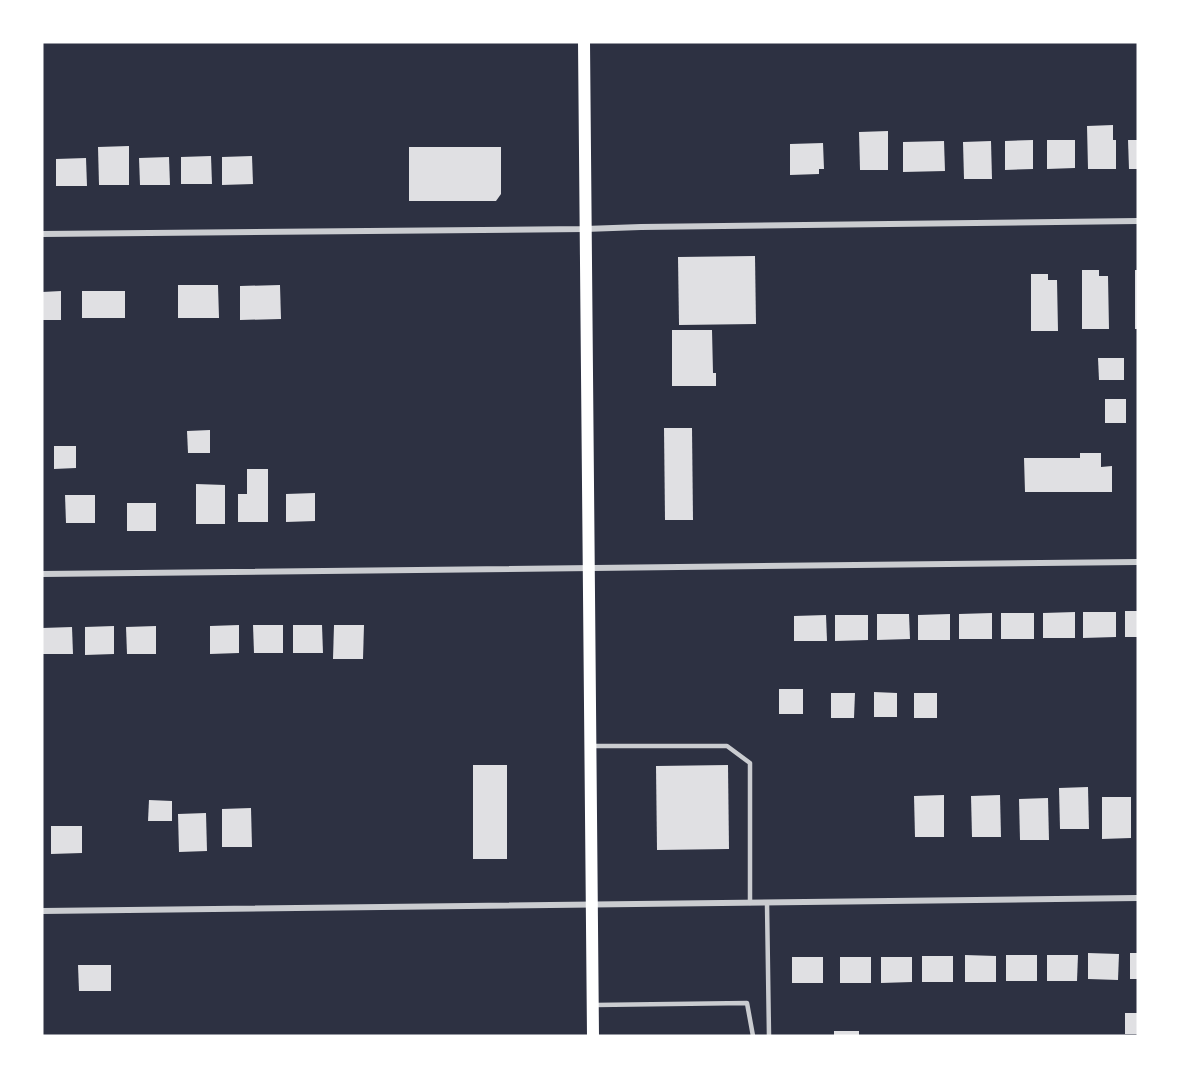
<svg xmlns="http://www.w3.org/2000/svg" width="1180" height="1078" font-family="'Zilla Slab',serif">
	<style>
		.building { fill: #e0e0e3 }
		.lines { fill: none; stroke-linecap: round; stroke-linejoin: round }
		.service { stroke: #caccd0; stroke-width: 4.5 }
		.minor { stroke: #caccd0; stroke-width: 6 }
		.secondary { stroke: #fff; stroke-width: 12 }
	</style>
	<rect width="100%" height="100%" fill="#2d3142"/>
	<!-- building -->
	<g class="building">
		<polygon points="1113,125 1113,140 1116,140 1116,169 1088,169 1087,126"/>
		<polygon points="888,131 888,170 860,170 859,132"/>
		<polygon points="1033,140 1033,169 1005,170 1005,141"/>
		<polygon points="1047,140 1075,140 1075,168 1047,169"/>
		<polygon points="1128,140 1138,140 1138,169 1129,169"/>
		<polygon points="944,141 945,171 903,172 903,142"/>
		<polygon points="991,141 992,179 964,179 963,142"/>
		<polygon points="823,143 824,169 819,169 819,174 790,175 790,144"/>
		<polygon points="129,146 129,185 99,185 98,147"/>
		<polygon points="409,147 501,147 501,194 496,201 409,201"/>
		<polygon points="211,156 212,184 181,184 181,157"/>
		<polygon points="252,156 253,184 222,185 222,157"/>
		<polygon points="169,157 170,185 140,185 139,158"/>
		<polygon points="86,158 87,186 56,186 56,159"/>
		<polygon points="755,256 756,324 679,325 678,257"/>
		<polygon points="1082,270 1099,270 1099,276 1108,276 1109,329 1082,329"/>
		<rect x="1135" y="270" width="3" height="59"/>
		<polygon points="1031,274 1048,274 1048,280 1057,280 1058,331 1031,331"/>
		<polygon points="178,285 218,285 219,318 178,318"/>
		<polygon points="280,285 281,319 240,320 240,286"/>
		<polygon points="61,291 61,320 42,320 42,292"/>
		<rect x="82" y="291" width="43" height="27"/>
		<polygon points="672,330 712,330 713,373 716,373 716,386 672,386"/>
		<polygon points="1098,358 1124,358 1124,380 1099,380"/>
		<rect x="1105" y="399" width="21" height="24"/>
		<polygon points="664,428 692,428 693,520 665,520"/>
		<polygon points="210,430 210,453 188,453 187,431"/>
		<polygon points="54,446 76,446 76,468 54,469"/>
		<polygon points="1080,453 1101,453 1101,467 1112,466 1112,492 1025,492 1024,458 1080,458"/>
		<polygon points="247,469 268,469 268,522 238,522 238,494 247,494"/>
		<polygon points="196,484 225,485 225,524 196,524"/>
		<polygon points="315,493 315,521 286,522 286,494"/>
		<polygon points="65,495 95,495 95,523 66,523"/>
		<rect x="127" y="503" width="29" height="28"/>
		<rect x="1125" y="611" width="13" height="26"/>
		<polygon points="1075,612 1075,638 1043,638 1043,613"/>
		<polygon points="1083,612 1116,612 1116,637 1083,638"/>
		<polygon points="992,613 992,639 959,639 959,614"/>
		<rect x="1001" y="613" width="33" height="26"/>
		<polygon points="877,614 909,614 910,639 877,640"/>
		<polygon points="950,614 950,640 918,640 918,615"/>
		<polygon points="826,615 827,641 794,641 794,616"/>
		<polygon points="835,615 868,615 868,640 835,641"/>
		<polygon points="239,625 239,653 210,654 210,626"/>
		<polygon points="253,625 283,625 283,653 254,653"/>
		<polygon points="293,625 322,625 323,653 293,653"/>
		<polygon points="334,625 364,625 363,659 333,659"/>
		<polygon points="114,626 114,654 85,655 85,627"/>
		<polygon points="156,626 156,654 127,654 126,627"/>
		<polygon points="72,627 73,654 43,654 42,628"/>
		<rect x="779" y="689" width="24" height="25"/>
		<polygon points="874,692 897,693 897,717 874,717"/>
		<polygon points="831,693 855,693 854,718 831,718"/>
		<rect x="914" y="693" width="23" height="25"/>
		<rect x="473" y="765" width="34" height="94"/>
		<polygon points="728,765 729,849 657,850 656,766"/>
		<polygon points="1088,787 1089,829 1060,829 1059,788"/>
		<polygon points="944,795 944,837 915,837 914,796"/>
		<polygon points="1000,795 1001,837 972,837 971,796"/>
		<polygon points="1102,797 1131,797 1131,838 1102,839"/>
		<polygon points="1048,798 1049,840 1020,840 1019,799"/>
		<polygon points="149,800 172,801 172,821 148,821"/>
		<polygon points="251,808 252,847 222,847 222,809"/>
		<polygon points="206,813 207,851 179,852 178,814"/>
		<polygon points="51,826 82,826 82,853 51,854"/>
		<polygon points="1088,953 1119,954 1118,980 1088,979"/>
		<rect x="1130" y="953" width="8" height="26"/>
		<polygon points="965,955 996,956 996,982 965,982"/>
		<rect x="1006" y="955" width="31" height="26"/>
		<polygon points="1047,955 1078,955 1077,981 1047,981"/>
		<rect x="922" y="956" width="31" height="26"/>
		<rect x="792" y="957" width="31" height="26"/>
		<rect x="840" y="957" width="31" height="26"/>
		<polygon points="881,957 912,957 912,982 881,983"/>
		<polygon points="78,965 111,965 111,991 79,991"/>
		<rect x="1125" y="1013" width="13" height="21"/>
		<rect x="834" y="1031" width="25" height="5"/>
	</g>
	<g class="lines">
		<!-- service -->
		<g class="service">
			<polyline points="593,746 727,746 750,763 750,903"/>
			<polyline points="767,903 769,1036"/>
			<polyline points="595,1005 747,1003 753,1036"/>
		</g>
		<!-- minor -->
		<g class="minor">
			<polyline points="42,234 585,229 641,227 1138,221"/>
			<polyline points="42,574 1138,562"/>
			<polyline points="42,911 1138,898"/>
		</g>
		<!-- secondary -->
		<polyline class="secondary" points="584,42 593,1036"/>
	</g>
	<!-- border -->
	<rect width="1180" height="1078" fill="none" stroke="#ffffff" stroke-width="87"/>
</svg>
